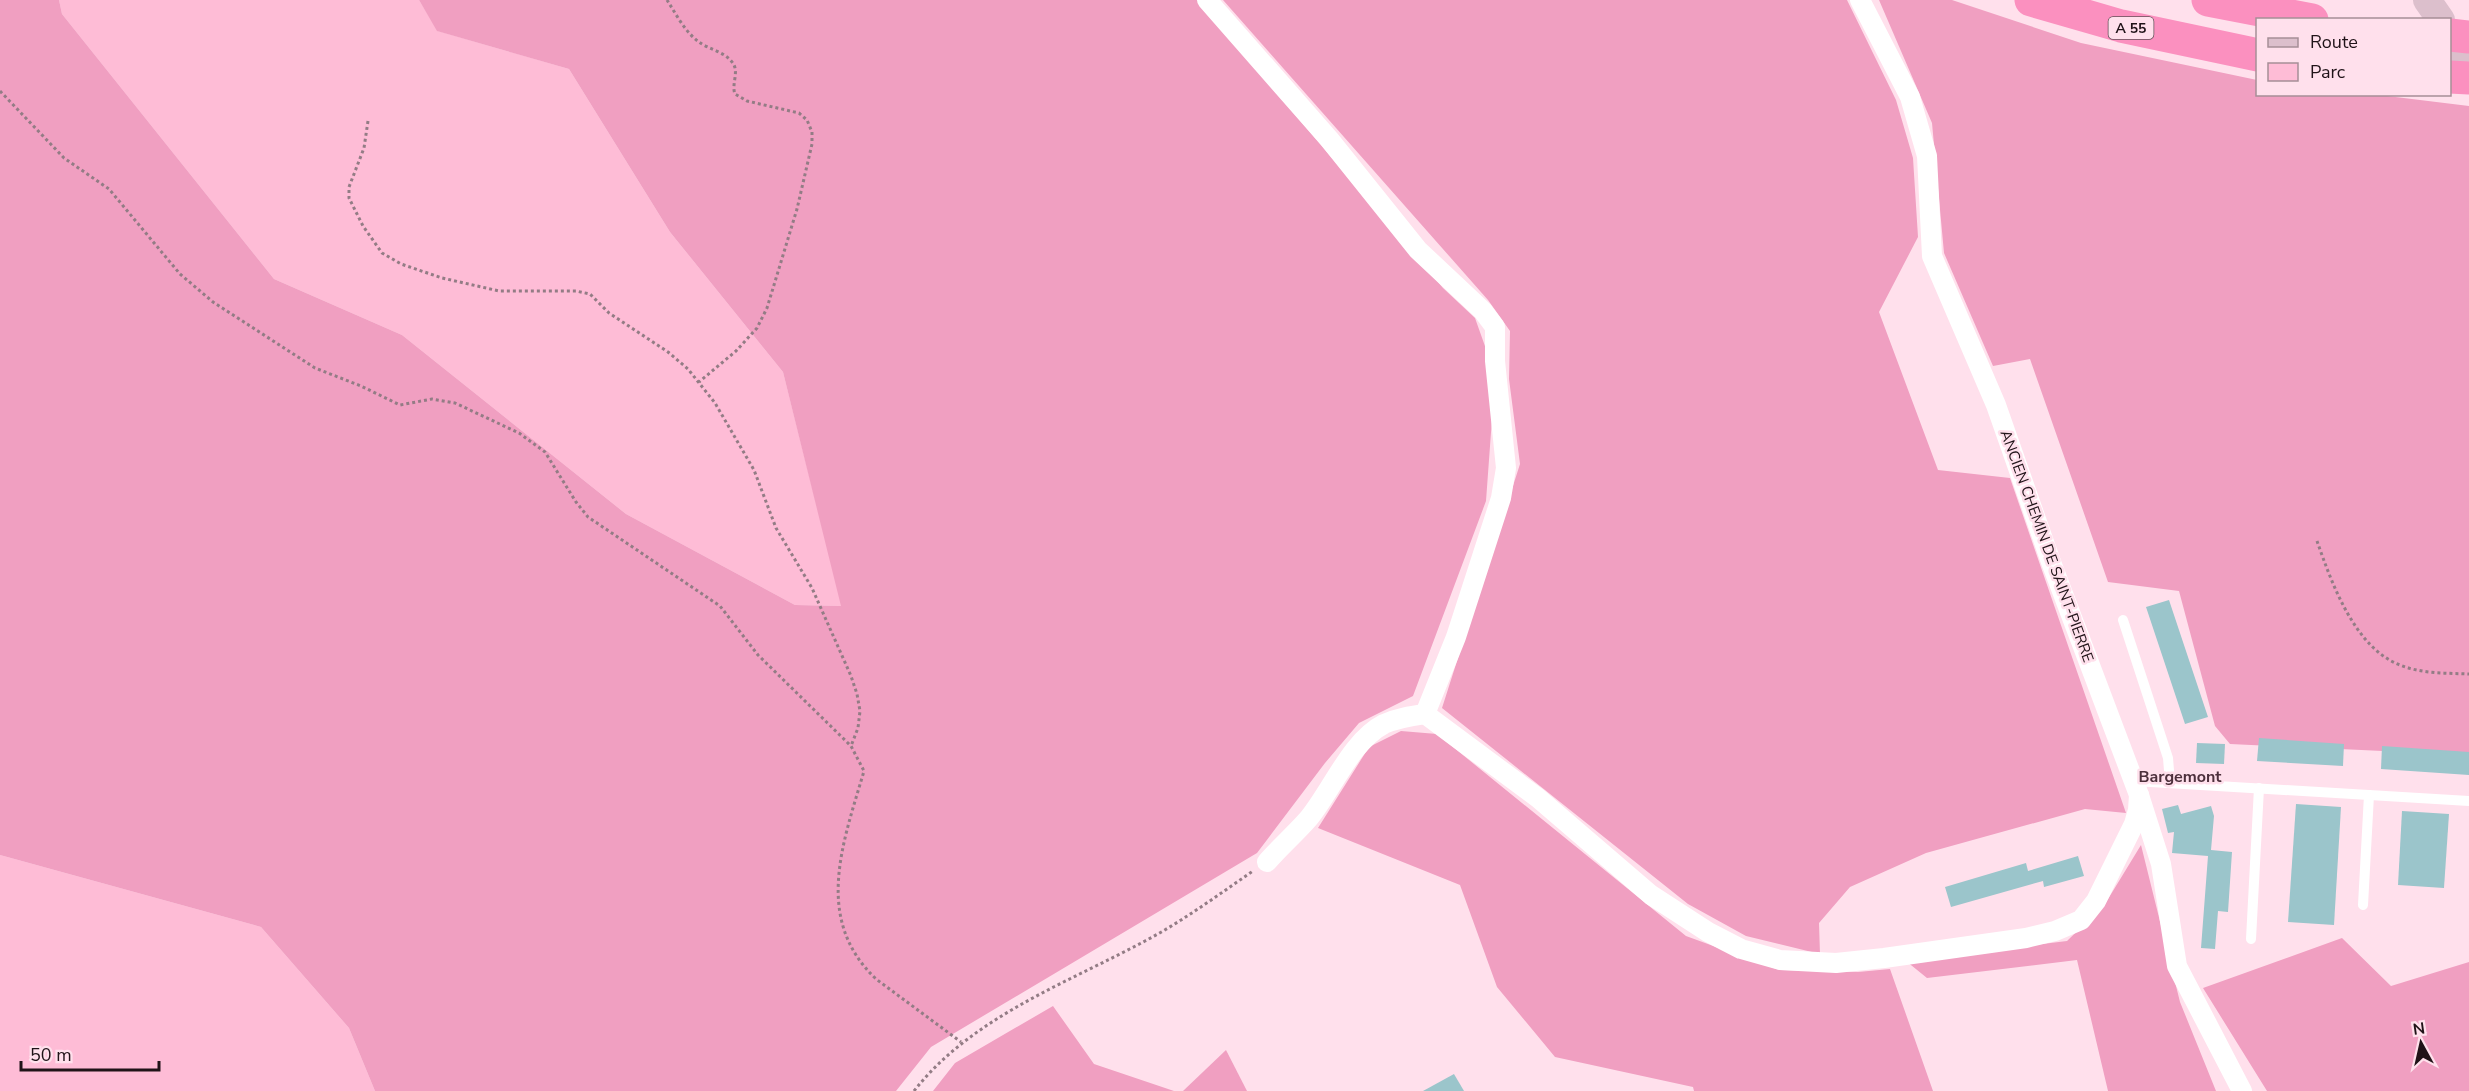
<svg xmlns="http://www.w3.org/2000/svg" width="2469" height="1091" font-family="'Nunito Sans',sans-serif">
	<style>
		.green { fill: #febcd6 }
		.forest { fill: #f09fc1 }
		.building { fill: #9bc5cb }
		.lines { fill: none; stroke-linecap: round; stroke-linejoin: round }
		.path { stroke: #937c85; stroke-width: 3; stroke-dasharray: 3 3; stroke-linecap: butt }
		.service { stroke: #fff; stroke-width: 10 }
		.minor { stroke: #fff; stroke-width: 20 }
		.secondary { stroke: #dcbfcc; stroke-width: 28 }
		.motorway { stroke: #fb90bf; stroke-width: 33 }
		.labels { text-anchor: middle; stroke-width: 5; stroke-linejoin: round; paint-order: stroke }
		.shield { fill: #ffe0ec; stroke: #635058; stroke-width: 1.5 }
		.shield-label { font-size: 14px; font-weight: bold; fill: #201318 }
		.street-label { font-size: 15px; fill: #201318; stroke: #ffe0ec }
		.neighbourhood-label { font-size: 16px; font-weight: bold; fill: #4d303c; stroke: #ffe0ec }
	</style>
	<rect width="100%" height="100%" fill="#ffe0ec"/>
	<!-- green -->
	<g class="green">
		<polygon points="59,0 419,0 438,31 569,69 670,232 783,372 842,606 795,605 626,514 402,335 274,279 62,14"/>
		<polygon points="0,855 261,927 349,1028 375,1091 0,1091"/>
	</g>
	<!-- forest -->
	<g class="forest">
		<polygon points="0,0 59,0 62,14 274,279 402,335 626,514 795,605 841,606 783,372 670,232 569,69 437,31 419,0 1197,0 1443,288 1475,318 1486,349 1493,405 1486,501 1413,696 1359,723 1325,763 1257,853 931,1047 896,1091 375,1091 349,1028 261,927 0,855"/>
		<polygon points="1223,0 1847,0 1896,100 1913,158 1918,237 1879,312 1938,470 2010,478 2126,813 2085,809 1926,853 1850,887 1819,923 1820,954 1746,936 1688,904 1442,708 1520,464 1509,379 1510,331 1488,300"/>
		<polygon points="1879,0 1952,0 2081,43 2257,80 2258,94 2371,94 2469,106 2469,755 2230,744 2215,726 2179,591 2108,582 2030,359 1993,366 1944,253 1932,123"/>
		<polygon points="1401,731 1437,734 1686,936 1779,970 1858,972 1890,969 1933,1091 1694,1091 1693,1087 1555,1057 1497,987 1460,885 1318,828 1369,747"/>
		<polygon points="2141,845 2180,1002 2216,1091 2108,1091 2077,960 1927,978 1906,961 2067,941 2105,904"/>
		<polygon points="2342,938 2391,986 2469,962 2469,1091 2267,1091 2203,988"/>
		<polygon points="1053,1006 1094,1064 1174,1091 933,1091 955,1063"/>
		<polygon points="1226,1050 1247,1091 1183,1091"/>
	</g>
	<!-- building -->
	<g class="building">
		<polygon points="2169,600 2208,717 2185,724 2146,607"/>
		<polygon points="2259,738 2344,744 2343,766 2257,761"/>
		<polygon points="2197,743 2225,744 2224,764 2196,763"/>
		<polygon points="2382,746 2469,752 2469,775 2381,769"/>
		<polygon points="2296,804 2341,807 2334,925 2288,922"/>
		<polygon points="2178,805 2181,814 2211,806 2214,816 2211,850 2232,852 2228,912 2218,911 2215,949 2201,948 2208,856 2172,853 2174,832 2168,833 2162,809"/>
		<polygon points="2402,811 2449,814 2444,888 2398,885"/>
		<polygon points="2078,856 2084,876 2044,887 2043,881 1951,907 1945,887 2026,863 2028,871"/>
		<polygon points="1454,1074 1464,1091 1423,1091"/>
	</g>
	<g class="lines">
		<!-- path -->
		<g class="path">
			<path d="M 667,0 C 676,14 685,32 699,42 C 708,49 725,52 732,62 C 740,71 731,84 735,94 L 747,101 L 799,113 L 807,120 L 812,132 L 812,144 L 797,209 L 767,308 L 757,328 L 736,351 L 699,382"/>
			<path d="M 0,91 L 64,158 L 109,189 L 180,274 L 213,302 L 315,368 L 361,386 L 400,405 L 432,399 L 455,403 L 519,433 L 545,452 L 576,502 L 588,517 L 720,606 L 758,655 L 851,746 L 864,771 C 843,843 813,919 876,979 L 961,1042"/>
			<polyline points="368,121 364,148 349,187 349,198 363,226 382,253 401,264 442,278 499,291 576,291 590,294 609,313 668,352 688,369 715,403 754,470 776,528 812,588 851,676 857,694 860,711 858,728 851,746"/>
			<path d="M 2317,541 C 2332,584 2355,648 2400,665 C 2422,674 2446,673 2469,674"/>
			<path d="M 914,1091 C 972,1017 1065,984 1145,941 C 1183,921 1218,895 1253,871"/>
		</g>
		<!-- service -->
		<g class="service">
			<polyline points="2123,620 2168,758 2170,783"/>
			<polyline points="2134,781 2469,801"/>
			<polyline points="2363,905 2369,795"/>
			<polyline points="2251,939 2259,788"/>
		</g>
		<!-- minor -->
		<g class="minor">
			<polyline points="1207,0 1329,139 1418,250 1483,311 1495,327 1495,361 1506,468 1501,498 1456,637 1425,714 1538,798 1651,895 1708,932 1741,949 1780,960 1836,963 1884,958 2026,938 2055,931 2081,920 2096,901 2134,824 2138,810 2139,795"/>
			<polyline points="1860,0 1910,97 1927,156 1932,256 1996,405 2051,562 2139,795 2161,864 2177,966 2242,1091"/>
			<path d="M 1267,862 C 1280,847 1296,833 1309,818 C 1332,790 1351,741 1384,724 C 1397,718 1411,716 1425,714"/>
		</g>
		<!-- secondary -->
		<g class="secondary">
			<polyline points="2427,0 2441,20"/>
			<polyline points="2450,33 2469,62"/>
		</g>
		<!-- motorway -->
		<g class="motorway">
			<polyline points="2031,0 2121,26 2258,55"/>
			<polyline points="2208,0 2312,20"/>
			<polyline points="2450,35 2469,37"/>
			<polyline points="2450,77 2469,78"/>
		</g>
	</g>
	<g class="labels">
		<!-- shield labels -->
		<rect class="shield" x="2108.5" y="17" width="45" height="22" rx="4.5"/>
		<g class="shield-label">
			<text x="2131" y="33">A 55</text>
		</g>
		<!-- street labels -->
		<g class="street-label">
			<text transform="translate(2047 546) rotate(70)" y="5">ANCIEN CHEMIN DE SAINT-PIERRE</text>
		</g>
		<!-- neighbourhood labels -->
		<g class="neighbourhood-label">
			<text x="2180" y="782">Bargemont</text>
		</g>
	</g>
	<!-- legend -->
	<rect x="2256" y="18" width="195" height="78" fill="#ffe0ec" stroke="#a68e97" stroke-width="1.5"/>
	<rect x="2268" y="38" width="30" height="9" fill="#dcbfcc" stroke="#a68e97" stroke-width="1.5"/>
	<text x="2310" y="48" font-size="18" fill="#201318">Route</text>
	<rect x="2268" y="63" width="30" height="18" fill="#febcd6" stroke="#a68e97" stroke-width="1.5"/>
	<text x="2310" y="78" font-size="18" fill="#201318">Parc</text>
	<!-- north arrow -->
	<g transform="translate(2421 1043) rotate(352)" stroke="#ffe0ec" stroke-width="4.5" paint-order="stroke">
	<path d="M0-4.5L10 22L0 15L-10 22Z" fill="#201318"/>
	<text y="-9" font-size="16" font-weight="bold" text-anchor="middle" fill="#201318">N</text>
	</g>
	<!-- scale -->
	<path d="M21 1061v9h138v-9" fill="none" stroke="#201318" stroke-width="3"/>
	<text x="30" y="1061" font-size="18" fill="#201318" stroke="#ffe0ec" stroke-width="4.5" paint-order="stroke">50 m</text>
</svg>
